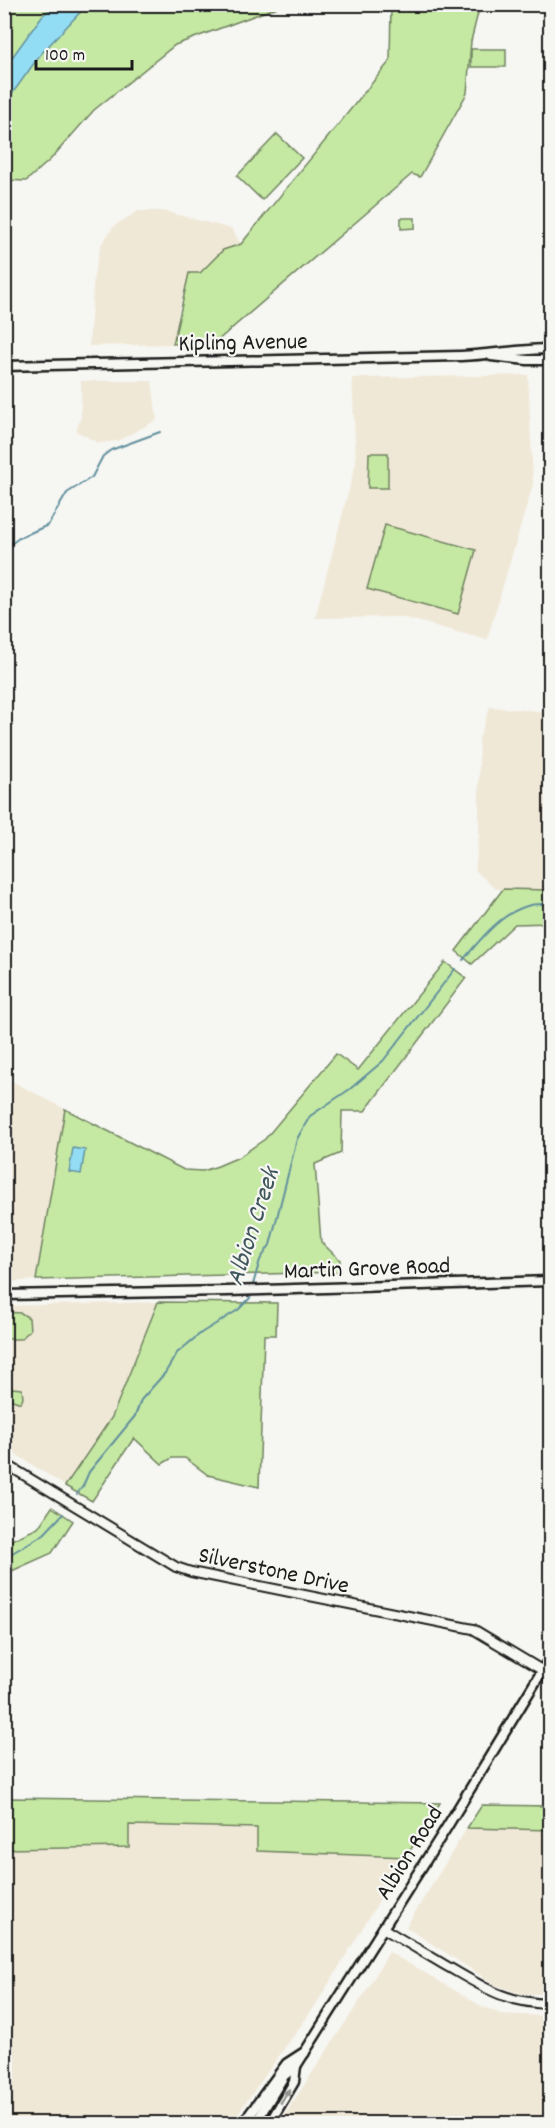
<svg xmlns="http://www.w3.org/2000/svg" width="555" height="2128" font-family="Dekko,sans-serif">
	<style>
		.built { fill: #f0e8d7 }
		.green { fill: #c5e9a3; stroke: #708260; stroke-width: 1.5 }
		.water { fill: #93ddf4; stroke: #63909e; stroke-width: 1.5 }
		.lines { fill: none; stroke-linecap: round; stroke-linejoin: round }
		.stream { stroke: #63909e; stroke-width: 2 }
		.tertiary-casing { stroke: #1c1c1c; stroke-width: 12 }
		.secondary-casing { stroke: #1c1c1c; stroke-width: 13 }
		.primary-casing { stroke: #1c1c1c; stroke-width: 14 }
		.tertiary { stroke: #f6f6f2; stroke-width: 8 }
		.secondary { stroke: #f6f6f2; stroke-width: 8 }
		.primary { stroke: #f6f6f2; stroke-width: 9 }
		.oneway { fill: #949492 }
		.labels { text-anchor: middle; stroke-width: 4.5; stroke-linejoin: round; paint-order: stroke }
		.street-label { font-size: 24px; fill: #1c1c1c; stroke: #f6f6f2 }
		.water-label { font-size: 26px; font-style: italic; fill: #40565d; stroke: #f6f6f2 }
	</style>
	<rect width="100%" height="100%" fill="#f6f6f2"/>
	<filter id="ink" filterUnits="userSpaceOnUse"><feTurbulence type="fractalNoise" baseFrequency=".0167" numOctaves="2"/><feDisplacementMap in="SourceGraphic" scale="12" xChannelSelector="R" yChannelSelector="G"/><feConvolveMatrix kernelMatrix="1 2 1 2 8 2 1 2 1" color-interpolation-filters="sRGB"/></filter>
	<g filter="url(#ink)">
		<!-- built -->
		<g class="built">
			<polygon points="138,211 163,211 232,229 241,244 223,250 200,273 189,274 180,305 173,344 89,346 94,274 101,245 114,226"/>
			<polygon points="528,375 533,484 487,640 402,617 315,618 356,463 352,378"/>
			<polygon points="81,381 152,381 157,420 117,441 98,443 76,431 81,417"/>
			<polygon points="490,707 550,712 550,890 496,889 475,870 479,836 479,739"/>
			<polygon points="4,1077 65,1109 36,1280 5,1282"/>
			<polygon points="158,1302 112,1417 65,1486 5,1447 4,1306"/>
			<polygon points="129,1825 257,1828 257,1851 406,1857 315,2006 231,2123 5,2124 4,1849 128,1847"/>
			<polygon points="467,1828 550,1830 550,1994 522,1994 497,1986 406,1927"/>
			<polygon points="389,1952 483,2007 501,2014 550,2016 550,2123 279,2123 365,1993"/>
		</g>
		<!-- green -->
		<g class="green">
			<polygon points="5,5 283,5 175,45 94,110 50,160 26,181 5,180"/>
			<polygon points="391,5 480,5 471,41 467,93 420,177 412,174 217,341 173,344 189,273 200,273 223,250 241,244 390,61"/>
			<rect x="471" y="49" width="35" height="18"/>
			<polygon points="277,134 302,158 262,200 237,176"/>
			<polygon points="401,218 415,218 415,228 401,229"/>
			<polygon points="369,453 388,453 388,488 368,488"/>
			<polygon points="385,525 476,550 458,614 367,589"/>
			<polygon points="503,889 550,890 550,923 515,924 472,964 456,951"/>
			<polygon points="445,962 466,978 365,1111 342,1111 341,1153 315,1164 321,1242 340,1260 340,1272 36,1280 65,1109 184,1170 203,1171 218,1166 239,1157 265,1139 336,1054 358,1070"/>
			<polygon points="158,1302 277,1303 276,1335 264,1335 259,1487 208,1475 185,1458 172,1458 162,1464 134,1438 92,1501 65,1486 112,1417"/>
			<polygon points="4,1312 21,1313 29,1318 30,1330 21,1339 7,1339 5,1326"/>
			<polygon points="12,1388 22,1389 23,1398 21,1403 7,1398"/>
			<polygon points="52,1507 73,1521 52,1553 5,1574 5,1543 38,1528"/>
			<polygon points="5,1798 440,1803 406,1857 257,1851 257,1828 129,1825 129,1847 5,1849"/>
			<polygon points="482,1805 550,1806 550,1830 467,1828"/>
		</g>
		<!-- water -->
		<g class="water">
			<polygon points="55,5 87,5 40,55 12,94 5,98 5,67 42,16"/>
			<polygon points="73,1148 85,1150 81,1174 69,1172"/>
		</g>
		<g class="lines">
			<!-- stream -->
			<g class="stream">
				<polyline points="4,549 19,538 48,525 67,493 92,477 103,456 111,450 160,432"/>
				<path d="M 463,960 C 481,939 500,914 527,906 C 534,903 543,904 550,904"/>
				<polyline points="252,1288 260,1260 270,1245 297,1139 310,1116 350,1089 383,1061 455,969"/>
				<polyline points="77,1494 83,1486 89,1472 135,1416 141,1400 165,1373 177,1353 201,1333 238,1310 250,1298 251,1293"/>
				<polyline points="4,1558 44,1534 63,1514"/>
			</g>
			<!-- tertiary casing -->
			<g class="tertiary-casing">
				<g id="tertiary">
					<polyline points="4,1463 176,1567 191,1572 473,1629 550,1675"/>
					<path d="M 383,1928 C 402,1940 423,1952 443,1964 C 482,1986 504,2003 550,2004"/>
				</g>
			</g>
			<!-- secondary casing -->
			<g class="secondary-casing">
				<g id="secondary">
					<polyline points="491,356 527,360 550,360"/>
					<path d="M 4,366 L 461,356 C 491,355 520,349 550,349"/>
					<polyline points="4,1295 227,1291 550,1281"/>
					<polyline points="255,2124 284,2076 296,2066 445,1830 550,1658"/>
					<polyline points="269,2124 294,2082 296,2066"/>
				</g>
			</g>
			<!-- primary casing -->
			<g class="primary-casing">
				<polyline id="primary" points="243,2124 287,2064 304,2053"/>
			</g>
			<!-- tertiary -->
			<use href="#tertiary" class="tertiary"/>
			<!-- secondary -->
			<use href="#secondary" class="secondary"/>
			<!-- primary -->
			<use href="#primary" class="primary"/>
		</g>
		<!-- one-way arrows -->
		<defs><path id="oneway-solid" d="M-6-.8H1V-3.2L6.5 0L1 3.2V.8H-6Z" transform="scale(1.5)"/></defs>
		<use class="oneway" href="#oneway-solid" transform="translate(285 2096) rotate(-58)"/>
	</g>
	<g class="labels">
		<!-- street labels -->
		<g class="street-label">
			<text transform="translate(243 341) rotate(-1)" y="8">Kipling Avenue</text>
			<text transform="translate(367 1267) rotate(-2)" y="8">Martin Grove Road</text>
			<text transform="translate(274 1569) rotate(12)" y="8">Silverstone Drive</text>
			<text transform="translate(408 1852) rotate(-58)" y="8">Albion Road</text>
		</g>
		<!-- water labels -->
		<g class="water-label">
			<text transform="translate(251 1226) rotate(-72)" y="9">Albion Creek</text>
		</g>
	</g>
	<!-- margin -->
	<rect width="555" height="2128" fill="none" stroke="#f6f6f2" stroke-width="24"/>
	<rect x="12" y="12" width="531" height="2104" fill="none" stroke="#1c1c1c" stroke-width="2" filter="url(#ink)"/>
	<!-- scale -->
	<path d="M36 60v9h96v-9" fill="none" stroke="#1c1c1c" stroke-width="3"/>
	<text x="45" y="60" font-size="18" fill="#1c1c1c" stroke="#f6f6f2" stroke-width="4.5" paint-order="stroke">100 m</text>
</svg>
